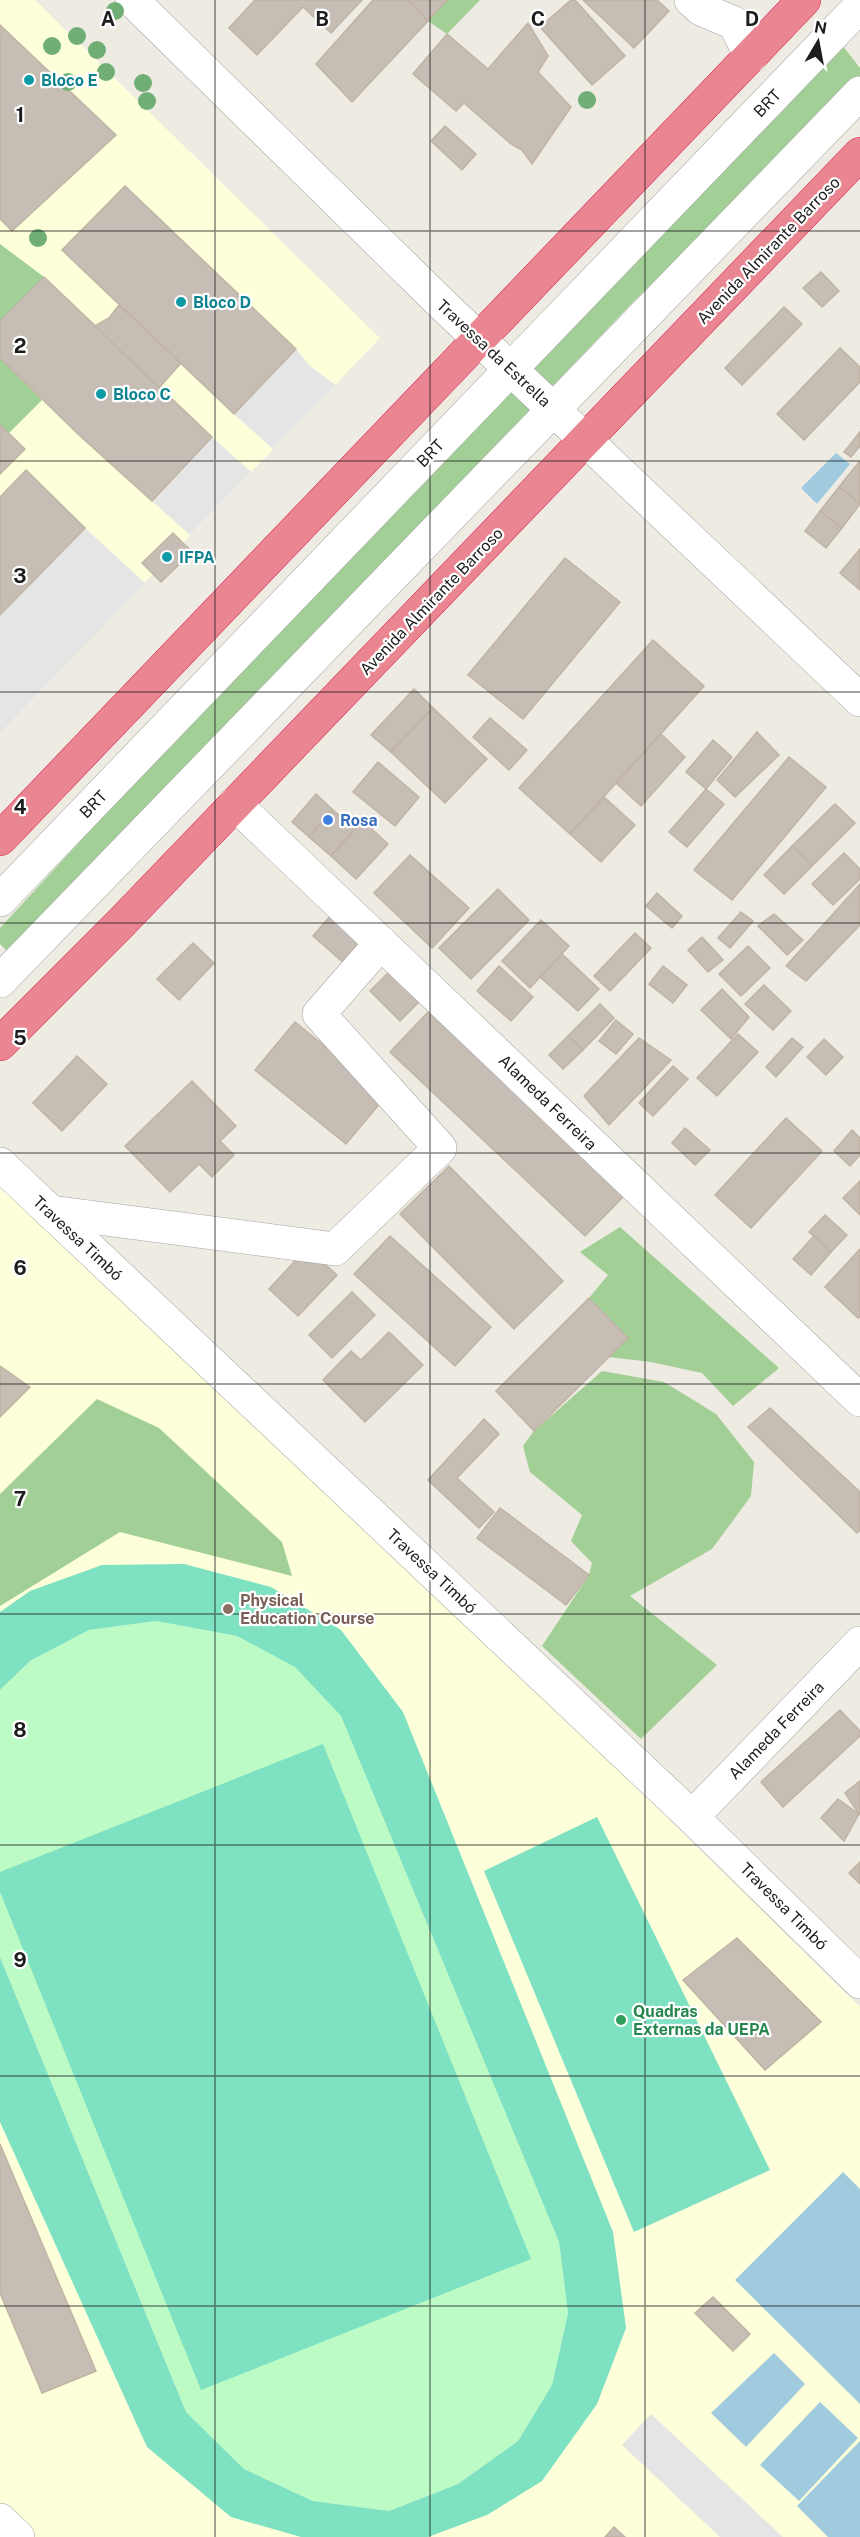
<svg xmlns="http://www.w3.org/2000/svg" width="860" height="2537" font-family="'Public Sans',sans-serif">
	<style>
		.education { fill: #fcffda }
		.forest { fill: #a1cf95 }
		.park { fill: #bcfbc6 }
		.pitch { fill: #7de1c2 }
		.parking { fill: #e5e5e5 }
		.water { fill: #a0cbde }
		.building { fill: #c6beb5; stroke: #c0b3a4; stroke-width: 1.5 }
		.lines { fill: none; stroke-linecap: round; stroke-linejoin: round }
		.minor-casing { stroke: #a4a4a4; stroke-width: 34 }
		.highway-casing { stroke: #dd1e50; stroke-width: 34 }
		.minor { stroke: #fff; stroke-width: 33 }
		.highway { stroke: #e98691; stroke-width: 33 }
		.tree { fill: #70ae75 }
		.grid { fill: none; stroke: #1d1d1d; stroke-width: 1.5; stroke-opacity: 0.55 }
		.culture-dot { fill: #0f9aa8; stroke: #fff; stroke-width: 2 }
		.shop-dot { fill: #3f7fe0; stroke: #fff; stroke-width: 2 }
		.education-dot { fill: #8d6e63; stroke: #fff; stroke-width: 2 }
		.leisure-dot { fill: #2e9e5b; stroke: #fff; stroke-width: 2 }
		.labels { text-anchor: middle; stroke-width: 4.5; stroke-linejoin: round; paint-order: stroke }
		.culture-label { font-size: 16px; font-weight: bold; fill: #0d838f; stroke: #fff; text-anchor: start }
		.street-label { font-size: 16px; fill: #1d1d1d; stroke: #fff }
		.shop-label { font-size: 16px; font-weight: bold; fill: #366cbe; stroke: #fff; text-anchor: start }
		.education-label { font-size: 16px; font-weight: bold; fill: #785e54; stroke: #fff; text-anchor: start }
		.leisure-label { font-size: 16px; font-weight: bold; fill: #27864d; stroke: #fff; text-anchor: start }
		.grid-label { font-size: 20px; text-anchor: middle; font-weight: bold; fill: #1d1d1d; stroke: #fff; stroke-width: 4.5; stroke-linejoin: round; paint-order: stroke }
	</style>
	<rect width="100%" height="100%" fill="#eeebe2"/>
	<!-- education -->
	<g class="education">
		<polygon points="0,0 35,0 380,338 0,733"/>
		<polygon points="0,1164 51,1212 860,2007 860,2537 18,2537 0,2520"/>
	</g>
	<!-- forest -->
	<g class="forest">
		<polygon points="447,0 480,0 447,34 428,21"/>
		<polygon points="842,45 860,68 860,80 634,301 10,954 0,944 0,928 278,627"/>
		<polygon points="0,244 44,277 0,321"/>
		<polygon points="0,358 42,400 9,433 0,425"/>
		<polygon points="620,1227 779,1368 733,1406 702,1373 651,1362 608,1357 627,1338 589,1298 608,1275 580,1252"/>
		<polygon points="602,1371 664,1382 716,1414 754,1462 751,1496 712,1549 630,1596 717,1665 641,1739 542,1646 589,1575 592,1563 571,1541 582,1515 530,1472 523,1446 534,1431"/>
		<polygon points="97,1399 159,1428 282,1542 292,1576 120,1532 0,1606 0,1494"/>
	</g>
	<!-- park -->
	<polygon class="park" points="156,1621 237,1636 295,1666 341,1716 559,2242 568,2313 552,2385 518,2441 458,2484 389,2511 313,2501 244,2469 186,2412 0,1957 0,1690 30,1661 89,1630"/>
	<!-- pitch -->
	<g class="pitch">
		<polygon points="184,1564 271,1587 341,1630 403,1712 613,2232 626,2328 597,2404 542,2481 487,2515 428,2537 301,2537 231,2517 147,2447 0,2122 0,1957 186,2412 244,2469 313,2501 389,2511 458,2484 518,2441 552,2385 568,2313 559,2242 341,1716 295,1667 237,1636 156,1621 89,1630 30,1661 0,1690 0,1612 30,1591 102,1565"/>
		<polygon points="323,1744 531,2259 201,2390 0,1892 0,1872"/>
		<polygon points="597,1817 770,2170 634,2232 484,1871"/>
	</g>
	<!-- parking -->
	<g class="parking">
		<polygon points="296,349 309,365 335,385 273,449 234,414"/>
		<polygon points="212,437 251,472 190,535 152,501"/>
		<polygon points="85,528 145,583 0,733 0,615"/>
		<polygon points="651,2414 783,2537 720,2537 622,2445"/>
	</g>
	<!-- water -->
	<g class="water">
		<polygon points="836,453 850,464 817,504 801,488"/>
		<polygon points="843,2172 860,2189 860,2404 735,2280"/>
		<polygon points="774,2353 805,2384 746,2447 711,2413"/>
		<polygon points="820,2402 858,2438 799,2501 760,2465"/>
		<polygon points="860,2441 860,2537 828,2537 797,2506"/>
	</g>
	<!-- building -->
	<g class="building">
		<polygon points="255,0 362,0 331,33 303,7 257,55 229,28"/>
		<polygon points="373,0 409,0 428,21 352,102 316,64"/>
		<polygon points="409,0 447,0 428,21"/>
		<polygon points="571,0 575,0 625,56 592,85 540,27"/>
		<polygon points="583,0 657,0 669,11 634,48"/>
		<polygon points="528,23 548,56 538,72 571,107 532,164 522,150 511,144 464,103 456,111 413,74 447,34 488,69"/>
		<polygon points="0,25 116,135 12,231 0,219"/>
		<polygon points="445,126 476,154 462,170 431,141"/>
		<polygon points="125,186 296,349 234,414 62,250"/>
		<polygon points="821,272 839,291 822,307 803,288"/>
		<polygon points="44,277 212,437 152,501 79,435 0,358 0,321"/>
		<polygon points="119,305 181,363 159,388 95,326 109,318"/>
		<polygon points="784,307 802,324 742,385 725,368"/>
		<polygon points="840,348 860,367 860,382 804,440 777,414"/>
		<polygon points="0,425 25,449 0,474"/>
		<polygon points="860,432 860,446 851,457 844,452"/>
		<polygon points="859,462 860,462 860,504 839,487"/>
		<polygon points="26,470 85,528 0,615 0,497"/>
		<polygon points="839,487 860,504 842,528 820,511"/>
		<polygon points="820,511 842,528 826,548 805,531"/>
		<polygon points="173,533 192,552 161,582 142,563"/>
		<polygon points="860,549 860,590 840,573"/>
		<polygon points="565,558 620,602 523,719 468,675"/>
		<polygon points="653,640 704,686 570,834 519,788"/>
		<polygon points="414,689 433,708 391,752 371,735"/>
		<polygon points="433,708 487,759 445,803 391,752"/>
		<polygon points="490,718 527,750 509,770 473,737"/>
		<polygon points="757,732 779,755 735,797 717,780"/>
		<polygon points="661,734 685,757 641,806 616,783"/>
		<polygon points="713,740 732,757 706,789 686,772"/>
		<polygon points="789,757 826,787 732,900 694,870"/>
		<polygon points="378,762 419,797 395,826 353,792"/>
		<polygon points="706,789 724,804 687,847 669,832"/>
		<polygon points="316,794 333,810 309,837 292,822"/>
		<polygon points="604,797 635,825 601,862 570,834"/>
		<polygon points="835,804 855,823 812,866 792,846"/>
		<polygon points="333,810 355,829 331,856 309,837"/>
		<polygon points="363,821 388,844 356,879 331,856"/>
		<polygon points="792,846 812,866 784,894 764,875"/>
		<polygon points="844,853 860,869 860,879 833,905 812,884"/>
		<polygon points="410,855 469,908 432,948 374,893"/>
		<polygon points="860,884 860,925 806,981 786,966"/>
		<polygon points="498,889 529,920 471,979 439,948"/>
		<polygon points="657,893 682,916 672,928 646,906"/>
		<polygon points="741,912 753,921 730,948 718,938"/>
		<polygon points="774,914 803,940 787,955 758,926"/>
		<polygon points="331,915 364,945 346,965 313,936"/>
		<polygon points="541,920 569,946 530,988 502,961"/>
		<polygon points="635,933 651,948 610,991 594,976"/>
		<polygon points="702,937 723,960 708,972 688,950"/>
		<polygon points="193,943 214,963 179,1000 157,979"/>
		<polygon points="748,946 770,968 741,996 719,974"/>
		<polygon points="562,954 599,989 578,1011 540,977"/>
		<polygon points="499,966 533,997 511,1021 477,991"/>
		<polygon points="663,966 687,985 673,1003 649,984"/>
		<polygon points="390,971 420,1001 400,1021 370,991"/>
		<polygon points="764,985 791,1011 773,1030 745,1004"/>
		<polygon points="722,989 749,1017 731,1039 701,1010"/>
		<polygon points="600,1004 614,1018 583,1050 568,1036"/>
		<polygon points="430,1010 625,1195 585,1236 390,1052"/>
		<polygon points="616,1020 633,1034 616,1054 599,1041"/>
		<polygon points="295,1022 386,1096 346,1144 255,1070"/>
		<polygon points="738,1034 758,1052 717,1096 697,1078"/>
		<polygon points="568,1036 583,1050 563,1069 549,1055"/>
		<polygon points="639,1038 671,1060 609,1125 584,1096"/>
		<polygon points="792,1038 803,1047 776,1077 766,1067"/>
		<polygon points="824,1039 843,1057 826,1075 807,1057"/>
		<polygon points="77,1056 107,1084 62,1131 33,1103"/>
		<polygon points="673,1066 688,1079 653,1116 639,1103"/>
		<polygon points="192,1081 236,1126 220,1141 234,1155 212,1177 199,1164 170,1192 125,1146"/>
		<polygon points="786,1118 822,1151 751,1228 715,1195"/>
		<polygon points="685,1128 710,1150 695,1165 672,1143"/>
		<polygon points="852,1130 860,1138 860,1155 850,1166 834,1151"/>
		<polygon points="449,1166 563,1281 514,1329 400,1214"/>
		<polygon points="860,1181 860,1215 843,1198"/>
		<polygon points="825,1215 847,1235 831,1252 809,1232"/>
		<polygon points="390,1236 491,1327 455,1366 354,1274"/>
		<polygon points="814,1236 831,1252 811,1275 793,1259"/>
		<polygon points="307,1248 337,1275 298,1316 269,1289"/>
		<polygon points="860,1249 860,1317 858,1318 825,1287"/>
		<polygon points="352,1292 375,1315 332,1358 309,1335"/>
		<polygon points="589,1298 628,1338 534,1431 496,1391"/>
		<polygon points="389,1332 423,1365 365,1422 323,1380 351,1351 361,1360"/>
		<polygon points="0,1366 30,1387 0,1417"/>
		<polygon points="770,1408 860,1492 860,1530 857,1533 748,1427"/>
		<polygon points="484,1419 499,1434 457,1478 494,1512 479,1528 428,1480"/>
		<polygon points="500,1508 589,1575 566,1605 477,1538"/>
		<polygon points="840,1710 860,1731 860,1736 783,1807 761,1782"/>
		<polygon points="860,1781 860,1813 859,1814 845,1793"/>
		<polygon points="838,1799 859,1814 844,1841 821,1818"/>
		<polygon points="860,1862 860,1884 849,1873"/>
		<polygon points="737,1938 821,2022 765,2070 683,1980"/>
		<polygon points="0,2144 96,2371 42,2393 0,2293"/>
		<polygon points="713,2297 750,2334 733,2351 695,2313"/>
		<polygon points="614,2527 625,2537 605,2537"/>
	</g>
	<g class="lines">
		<!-- minor casing -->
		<g class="minor-casing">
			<g id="minor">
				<polyline points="132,0 444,306 860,700"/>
				<polyline points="691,0 701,9 734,23 751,56"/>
				<polyline points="235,804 860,1400"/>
				<polyline points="0,900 860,6"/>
				<polyline points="0,981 860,93"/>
				<polyline points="0,1164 692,1817 860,1982"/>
				<polyline points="51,1212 335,1249 440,1148 319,1014 381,943"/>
				<polyline points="692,1817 860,1643"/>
				<polyline points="0,2520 18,2537"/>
			</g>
		</g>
		<!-- highway casing -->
		<g class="highway-casing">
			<g id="highway">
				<polyline points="0,839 804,0"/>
				<polyline points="0,1044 121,923 860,154"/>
			</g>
		</g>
		<!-- minor -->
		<use href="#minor" class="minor"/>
		<!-- highway -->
		<use href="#highway" class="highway"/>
	</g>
	<!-- trees -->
	<g class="tree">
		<circle cx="115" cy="11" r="9"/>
		<circle cx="77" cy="36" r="9"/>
		<circle cx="52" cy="46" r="9"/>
		<circle cx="97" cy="50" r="9"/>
		<circle cx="106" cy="72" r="9"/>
		<circle cx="68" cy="82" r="9"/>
		<circle cx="143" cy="83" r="9"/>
		<circle cx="587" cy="100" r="9"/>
		<circle cx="147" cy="101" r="9"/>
		<circle cx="38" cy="238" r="9"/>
	</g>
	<!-- grid -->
	<path class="grid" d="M 215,0 L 215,2537M 430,0 L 430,2537M 645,0 L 645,2537M 0,231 L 860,231M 0,461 L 860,461M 0,692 L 860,692M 0,923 L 860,923M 0,1153 L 860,1153M 0,1384 L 860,1384M 0,1614 L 860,1614M 0,1845 L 860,1845M 0,2076 L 860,2076M 0,2306 L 860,2306"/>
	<!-- markers -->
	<g class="culture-dot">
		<circle cx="29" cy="80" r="6"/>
		<circle cx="181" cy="302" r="6"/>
		<circle cx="101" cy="394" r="6"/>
		<circle cx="167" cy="557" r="6"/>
	</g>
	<circle class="shop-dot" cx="328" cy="820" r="6"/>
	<circle class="education-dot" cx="228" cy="1609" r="6"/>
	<circle class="leisure-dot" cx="621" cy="2020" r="6"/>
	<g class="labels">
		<!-- culture labels -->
		<g class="culture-label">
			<text x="41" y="86">Bloco E</text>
			<text x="193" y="308">Bloco D</text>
			<text x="113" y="400">Bloco C</text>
			<text x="179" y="563">IFPA</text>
		</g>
		<!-- street labels -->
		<g class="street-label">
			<text transform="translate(767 103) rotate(-46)" y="6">BRT</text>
			<text transform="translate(768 250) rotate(-46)" y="6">Avenida Almirante Barroso</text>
			<text transform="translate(494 353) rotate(43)" y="6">Travessa da Estrella</text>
			<text transform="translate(430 453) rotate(-46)" y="6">BRT</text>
			<text transform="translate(431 601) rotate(-46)" y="6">Avenida Almirante Barroso</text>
			<text transform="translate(93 804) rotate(-46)" y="6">BRT</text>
			<text transform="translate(548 1102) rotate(44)" y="6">Alameda Ferreira</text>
			<text transform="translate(78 1238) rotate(43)" y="6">Travessa Timbó</text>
			<text transform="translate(432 1571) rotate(43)" y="6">Travessa Timbó</text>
			<text transform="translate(776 1730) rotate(-46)" y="6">Alameda Ferreira</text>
			<text transform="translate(784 1906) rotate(45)" y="6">Travessa Timbó</text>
		</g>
		<!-- shop labels -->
		<g class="shop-label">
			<text x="340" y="826">Rosa</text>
		</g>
		<!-- education labels -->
		<g class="education-label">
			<text x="240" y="1606">Physical<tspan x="240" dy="18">Education Course</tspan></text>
		</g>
		<!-- leisure labels -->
		<g class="leisure-label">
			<text x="633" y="2017">Quadras<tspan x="633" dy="18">Externas da UEPA</tspan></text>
		</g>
	</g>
	<g class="grid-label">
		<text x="108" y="26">A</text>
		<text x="322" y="26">B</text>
		<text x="538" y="26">C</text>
		<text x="752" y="26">D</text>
		<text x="20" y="122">1</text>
		<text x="20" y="353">2</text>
		<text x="20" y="583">3</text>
		<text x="20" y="814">4</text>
		<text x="20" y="1045">5</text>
		<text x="20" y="1275">6</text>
		<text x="20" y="1506">7</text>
		<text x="20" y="1737">8</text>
		<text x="20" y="1967">9</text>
	</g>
	<!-- north arrow -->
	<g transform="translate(818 42) rotate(10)" stroke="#ffffff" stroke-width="4.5" paint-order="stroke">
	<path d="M0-4.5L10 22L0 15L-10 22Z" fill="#1d1d1d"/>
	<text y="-9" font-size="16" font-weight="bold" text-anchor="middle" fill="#1d1d1d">N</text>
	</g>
</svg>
